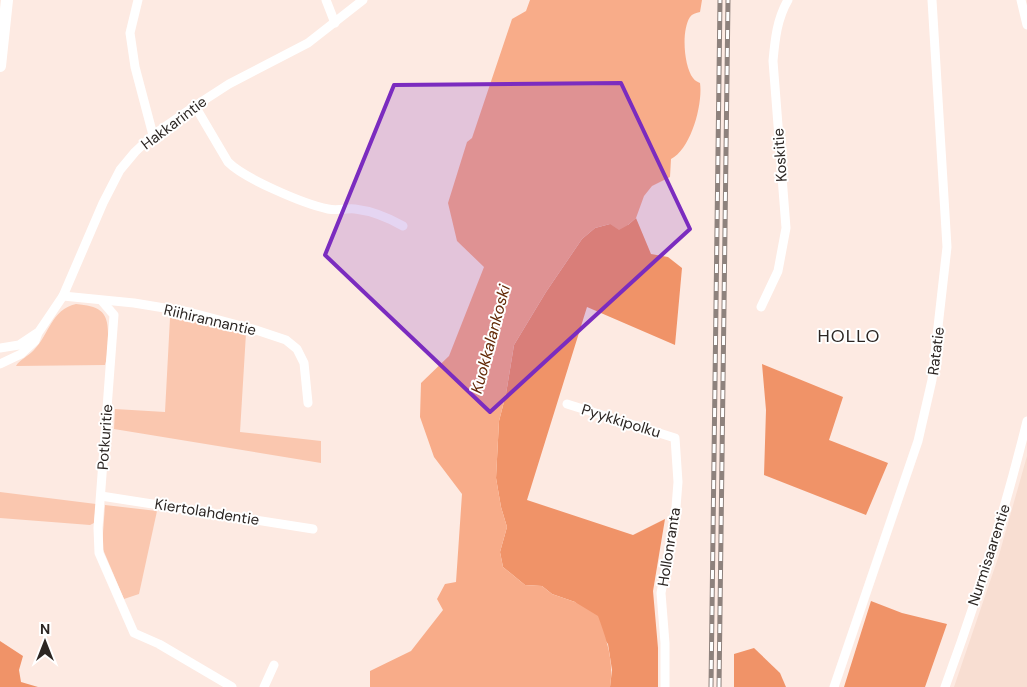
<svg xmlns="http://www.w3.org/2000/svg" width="1027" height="687" font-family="'DM Sans',sans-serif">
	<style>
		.built { fill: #f8ded2 }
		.green { fill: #fac7af }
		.forest { fill: #f09368 }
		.water { fill: #f8ac89 }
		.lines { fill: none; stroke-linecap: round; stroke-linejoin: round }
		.street { stroke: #fff; stroke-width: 9 }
		.secondary { stroke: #fff; stroke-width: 12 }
		.rail-casing { stroke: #8e827d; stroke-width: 5 }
		.rail { stroke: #fff; stroke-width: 3; stroke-dasharray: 9; stroke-linecap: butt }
		.marked { fill: #7b2cbf; fill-opacity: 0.2; stroke: #7b2cbf; stroke-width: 4; stroke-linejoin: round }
		.labels { text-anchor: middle; stroke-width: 4; stroke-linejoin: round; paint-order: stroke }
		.street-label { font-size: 15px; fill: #2c2623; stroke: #fff }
		.water-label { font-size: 16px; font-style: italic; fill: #632907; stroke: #fff }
		.quarter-label { font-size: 18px; letter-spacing: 1px; fill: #2c2623; stroke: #fff }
	</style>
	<rect width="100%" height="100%" fill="#fdeae2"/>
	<!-- built -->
	<polygon class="built" points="1027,456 1027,687 954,687 999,555"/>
	<!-- green -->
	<g class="green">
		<path d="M 76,304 C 98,306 108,310 108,333 C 108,343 108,355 105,365 L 16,366 C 20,359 29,356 34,350 C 50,333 51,310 76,304 Z"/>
		<polygon points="170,318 199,321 246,333 240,432 321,441 321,463 114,429 115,409 165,412"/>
		<polygon points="0,492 96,504 94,523 90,525 0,518"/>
		<polygon points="105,505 157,511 139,594 124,599 102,547"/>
	</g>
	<!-- forest -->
	<g class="forest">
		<polygon points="636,218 651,254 668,257 682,268 675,345 587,307 527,500 633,535 665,519 653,591 658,648 658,687 610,687 612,670 608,644 575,602 552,594 542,586 525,585 503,567 500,552 507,527 501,507 496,478 499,421 506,394 514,345 546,292 582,239 595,228 610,224 628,225"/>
		<polygon points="762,364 843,397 829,440 888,463 866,515 764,475 766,410"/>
		<polygon points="871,601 902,613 947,624 925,687 844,687"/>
		<polygon points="0,641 23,656 19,670 21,682 38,687 0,687"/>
		<polygon points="754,648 780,673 786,687 734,687 734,654"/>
	</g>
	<!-- water -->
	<path class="water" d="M 530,0 L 702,0 L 700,12 C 696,13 692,14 690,17 C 681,31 684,66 693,78 C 695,81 698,82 700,83 C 703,104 691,149 671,159 L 670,177 L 652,186 L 644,196 L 636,218 L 628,225 L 619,230 L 610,224 L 595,228 L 582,239 L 546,292 L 514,345 L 506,394 L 499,421 L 496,478 L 501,507 L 507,527 L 500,552 L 503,567 L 525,585 L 542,586 L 552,594 L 575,602 L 598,616 C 607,641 614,660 610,687 L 370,687 L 370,671 L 411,651 L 443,610 L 437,599 L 445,584 L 456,582 L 462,494 L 434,457 L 420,417 L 421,383 L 449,356 L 484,267 L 457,241 L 448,203 L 467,142 L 472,138 L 512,19 L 526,11 Z"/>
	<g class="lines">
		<!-- street -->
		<g class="street">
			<polyline points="138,0 130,33 135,67 153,135"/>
			<polyline points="326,0 335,23"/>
			<polyline points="1021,0 1027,25"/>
			<path d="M 195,106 L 228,162 C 245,179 304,204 328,209 C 338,211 346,208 355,209 C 372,211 389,218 403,226"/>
			<polyline points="63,296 134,303 189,312 256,330 286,340 297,349 304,363 308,403"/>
			<polyline points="102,301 114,315 98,528 99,553 134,633 159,644 232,687"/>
			<path d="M 761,307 L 778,271 L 786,228 L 773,61 C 775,39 777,19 788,0"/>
			<polyline points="0,348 19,345 37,333"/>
			<polyline points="0,364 21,354 35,341 38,333 63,296 103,203 120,170 135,152 153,135 195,106 229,84 308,43 363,0"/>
			<polyline points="567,404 675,438 678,482 675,520 661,593 665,643 665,687"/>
			<polyline points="101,496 313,529"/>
			<polyline points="264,687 274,665"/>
			<polyline points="834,687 918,441 932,380 947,247 932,0"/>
			<path d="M 945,687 C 977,600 1005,511 1027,421"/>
		</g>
		<!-- secondary -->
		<polyline class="secondary" points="0,66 7,0"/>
		<!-- rail casing -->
		<g class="rail-casing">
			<g id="rail">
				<polyline points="711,687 720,0"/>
				<polyline points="719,687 728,0"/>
			</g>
		</g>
		<!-- rail -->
		<use href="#rail" class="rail"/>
	</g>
	<!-- marked area -->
	<path class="marked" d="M 621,83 L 690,229 L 490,412 L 325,255 L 394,85 Z"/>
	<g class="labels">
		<!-- street labels -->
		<g class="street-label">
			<text transform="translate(174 123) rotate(-37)" y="5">Hakkarintie</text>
			<text transform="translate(780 155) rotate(-94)" y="5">Koskitie</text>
			<text transform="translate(210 320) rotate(13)" y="5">Riihirannantie</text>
			<text transform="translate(936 351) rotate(-83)" y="5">Ratatie</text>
			<text transform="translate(621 421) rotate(17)" y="5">Pyykkipolku</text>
			<text transform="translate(105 437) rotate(-86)" y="5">Potkuritie</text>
			<text transform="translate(207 512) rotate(9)" y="5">Kiertolahdentie</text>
			<text transform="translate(669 547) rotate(-81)" y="5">Hollonranta</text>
			<text transform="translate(989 555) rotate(-72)" y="5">Nurmisaarentie</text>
		</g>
		<!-- water labels -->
		<g class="water-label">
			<text transform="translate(490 339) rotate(-75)" y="6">Kuokkalankoski</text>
		</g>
		<!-- quarter labels -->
		<g class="quarter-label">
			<text x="849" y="342">HOLLO</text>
		</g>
	</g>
	<!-- north arrow -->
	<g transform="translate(45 642)" stroke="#ffffff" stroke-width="4" paint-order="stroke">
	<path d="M0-4L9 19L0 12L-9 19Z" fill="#2c2623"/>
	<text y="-8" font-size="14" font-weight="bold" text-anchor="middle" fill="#2c2623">N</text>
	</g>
</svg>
